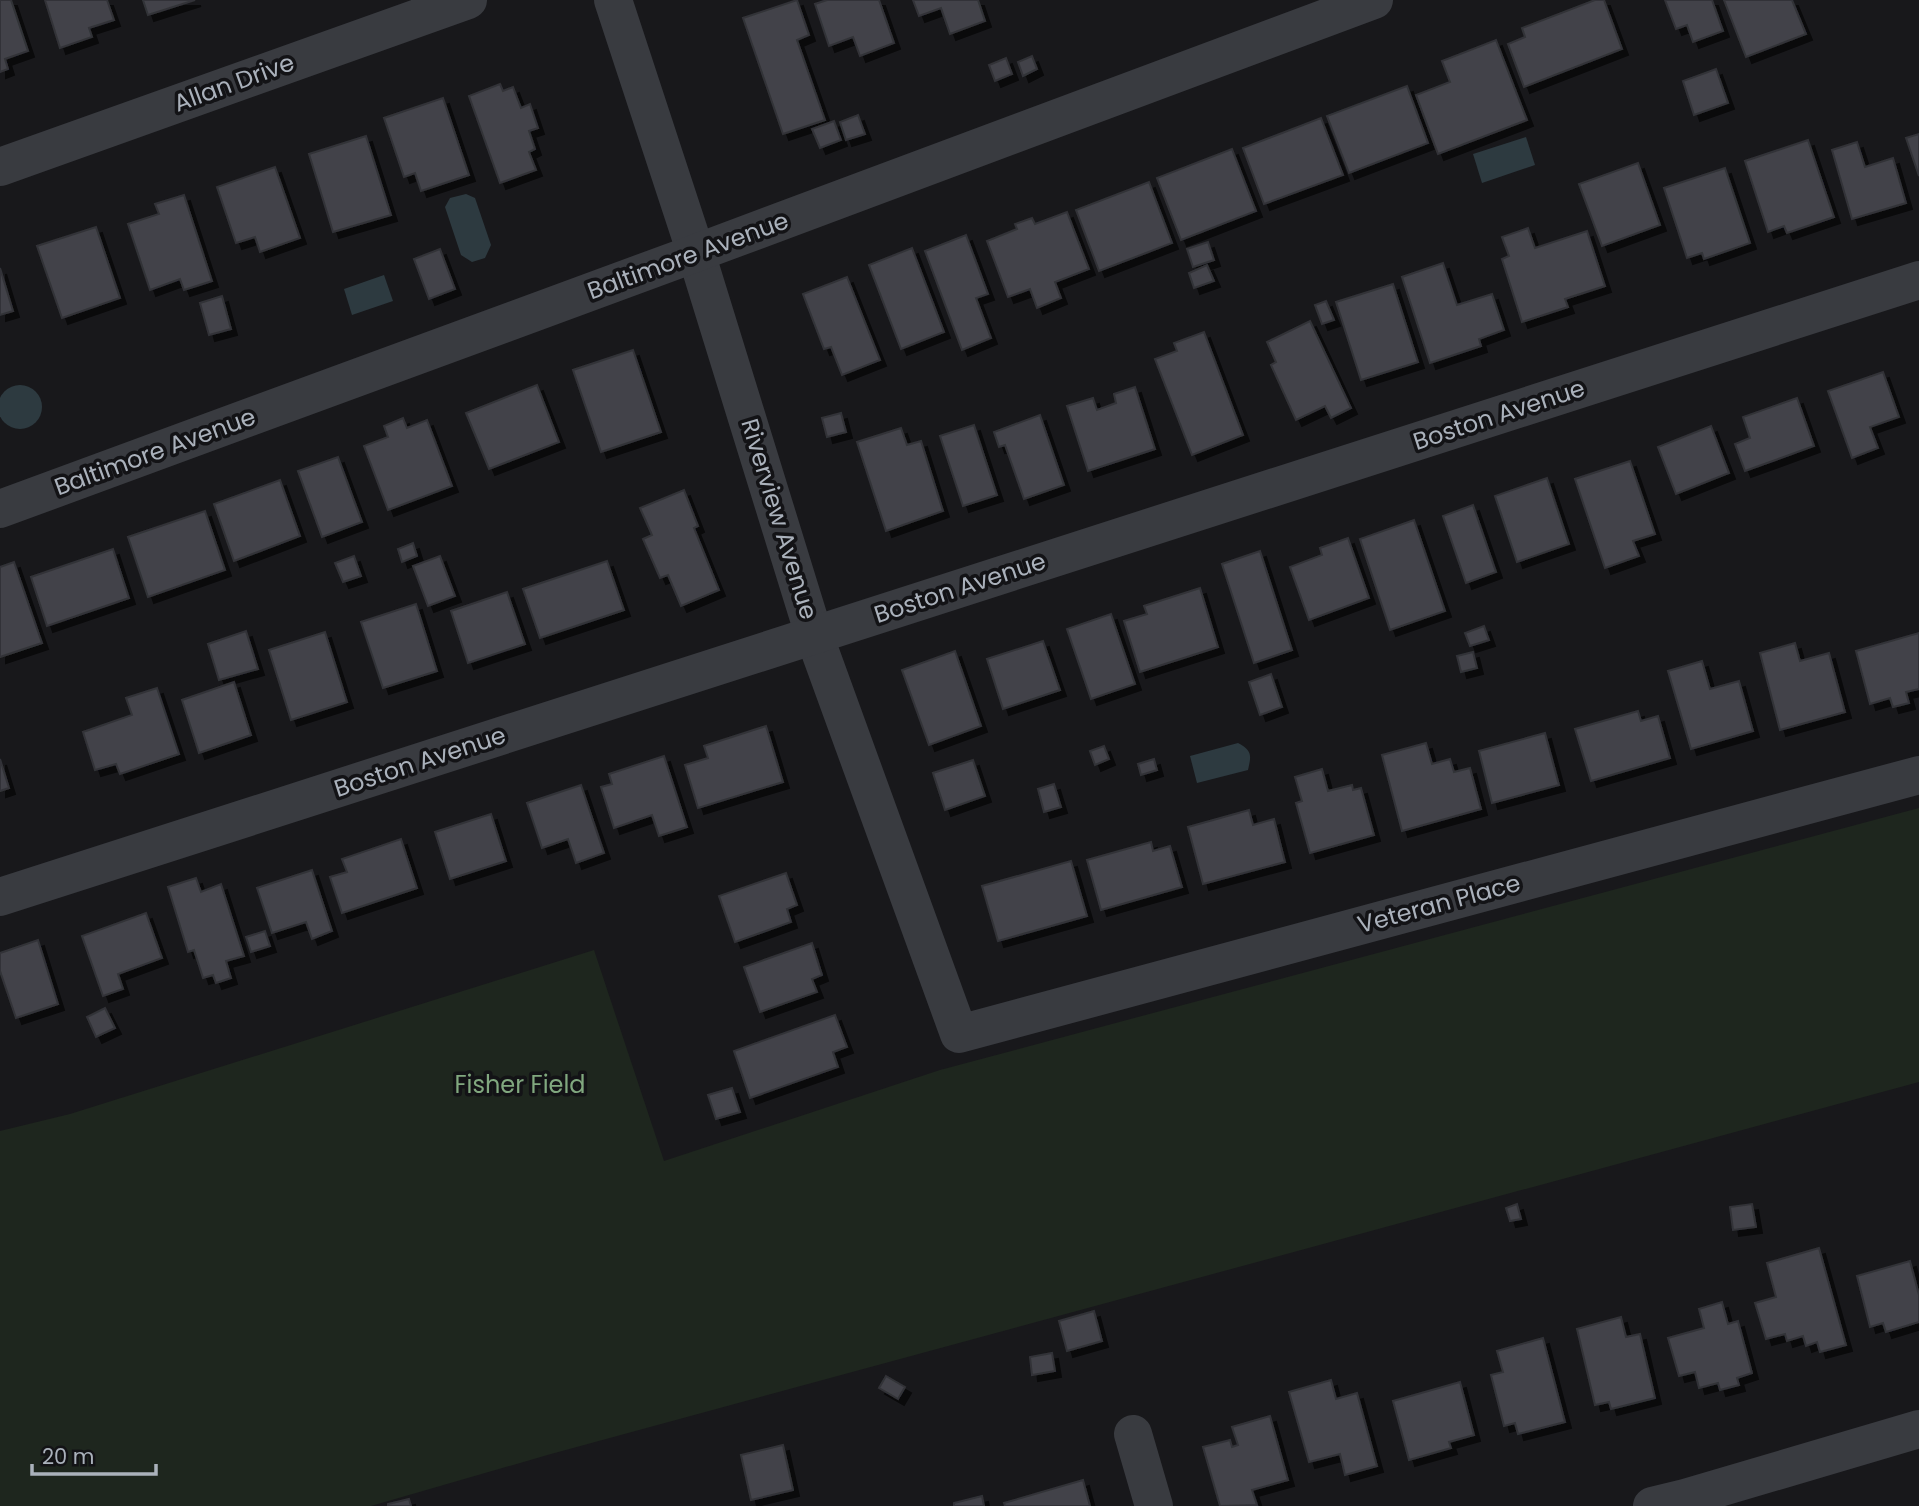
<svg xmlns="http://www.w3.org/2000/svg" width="1919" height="1506" font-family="Poppins,sans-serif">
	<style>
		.green { fill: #1e261e }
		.water { fill: #2d3a40 }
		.building { fill: #424348; stroke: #323337; stroke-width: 2; filter: url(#shadow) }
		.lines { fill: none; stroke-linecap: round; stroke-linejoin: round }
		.street { stroke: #393b40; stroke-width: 38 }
		.labels { text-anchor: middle; stroke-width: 7; stroke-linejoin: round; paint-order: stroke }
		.street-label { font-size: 24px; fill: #aab1bb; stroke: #131316 }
		.park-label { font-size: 24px; fill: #81a87f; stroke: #131316 }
	</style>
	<defs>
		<filter id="shadow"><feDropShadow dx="6" dy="6" stdDeviation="0" flood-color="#0009"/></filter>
	</defs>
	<rect width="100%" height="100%" fill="#18181b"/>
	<!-- green -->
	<polygon class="green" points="1919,808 1919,1082 551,1454 371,1506 0,1506 0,1131 70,1114 594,950 664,1161 940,1070"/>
	<!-- water -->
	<g class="water">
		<polygon points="1526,137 1535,165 1482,183 1473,154"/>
		<polygon points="466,194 475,198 491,245 485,258 472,262 461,255 445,207 450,198"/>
		<polygon points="384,275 393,301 352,315 344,289"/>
		<circle cx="20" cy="407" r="22"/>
		<path d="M 1238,743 C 1253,751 1251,756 1248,770 L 1197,783 L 1190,756 Z"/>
	</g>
	<!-- building -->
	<g class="building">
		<polygon points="0,0 11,0 28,51 5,59 8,69 0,72"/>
		<polygon points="45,0 107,0 114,20 89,28 92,37 60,48"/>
		<polygon points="143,0 195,0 148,15"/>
		<polygon points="797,0 809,35 797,40 825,120 783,134 743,18"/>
		<polygon points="827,0 879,0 894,43 860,56 853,37 829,46 815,4"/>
		<polygon points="913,0 978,0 985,21 950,34 941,8 919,16"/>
		<polygon points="1595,0 1604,0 1622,49 1524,87 1508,44 1525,37 1522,28"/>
		<polygon points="1665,0 1712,0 1723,31 1693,42 1687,25 1676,29"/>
		<polygon points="1724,0 1792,0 1806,34 1746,57"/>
		<polygon points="1496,40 1527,120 1438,154 1416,95 1450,82 1442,61"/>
		<polygon points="1032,56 1037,69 1023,76 1018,62"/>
		<polygon points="1006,58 1012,74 995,81 989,65"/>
		<polygon points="1716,69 1728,103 1694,115 1683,81"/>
		<polygon points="500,84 503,91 513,87 521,108 530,104 538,128 529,131 535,149 529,152 536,170 500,183 469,96"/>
		<polygon points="1407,86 1428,143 1349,173 1327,116"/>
		<polygon points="443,98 469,175 421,191 415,173 404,177 384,118"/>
		<polygon points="858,115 865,134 846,140 840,122"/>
		<polygon points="1321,118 1343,175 1264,204 1243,148"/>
		<polygon points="834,121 841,140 820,148 812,129"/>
		<polygon points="1919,134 1919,176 1906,138"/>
		<polygon points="366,136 391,215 333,232 309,154"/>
		<polygon points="1808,140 1834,217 1787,233 1784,226 1768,232 1745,161"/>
		<polygon points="1857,142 1865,167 1893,158 1906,203 1852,219 1832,150"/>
		<polygon points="1232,149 1256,211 1181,240 1157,178"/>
		<polygon points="1638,163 1660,225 1602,246 1579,184"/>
		<polygon points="275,167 300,238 260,252 255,237 236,243 217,187"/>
		<polygon points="1725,168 1750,243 1704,259 1702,253 1687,258 1664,188"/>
		<polygon points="1149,182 1172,243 1099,271 1076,210"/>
		<polygon points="184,195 212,281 184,290 180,279 150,290 128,224 159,214 155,204"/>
		<polygon points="1067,212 1089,269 1055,282 1061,298 1037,308 1030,289 1008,297 987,241 1017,229 1015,224 1032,218 1035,224"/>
		<polygon points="96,227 120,298 62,318 37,246"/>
		<polygon points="1528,228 1535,248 1587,231 1605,286 1565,299 1568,307 1522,322 1502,259 1509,256 1502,237"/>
		<polygon points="966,235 988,294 976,298 991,338 962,350 925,251"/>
		<polygon points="1208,242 1214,260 1193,267 1187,249"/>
		<polygon points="912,248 944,332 901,349 869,265"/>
		<polygon points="440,249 455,289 429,299 414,259"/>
		<polygon points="1443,263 1457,305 1492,294 1504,330 1479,339 1481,346 1430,363 1402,277"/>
		<polygon points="1207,265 1214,281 1194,288 1189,273"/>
		<polygon points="0,268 13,311 0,315"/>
		<polygon points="847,277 880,360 842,375 831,347 824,349 803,294"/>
		<polygon points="1393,284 1418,362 1361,380 1336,302"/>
		<polygon points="222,296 231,329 209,335 200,303"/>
		<polygon points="1326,301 1334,320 1322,324 1315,305"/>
		<polygon points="1310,321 1351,408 1331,418 1325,406 1296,420 1271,365 1276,362 1267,342"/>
		<polygon points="1204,332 1243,435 1192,455 1155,359 1177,351 1174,343"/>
		<polygon points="633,350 661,432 601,452 573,370"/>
		<polygon points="1883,372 1899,417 1870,427 1878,448 1852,458 1828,391"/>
		<polygon points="537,385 559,442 489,469 466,413"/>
		<polygon points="1135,387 1155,449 1088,471 1067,406 1093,398 1097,410 1116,403 1114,394"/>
		<polygon points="1797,398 1814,446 1745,471 1735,444 1750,438 1743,417"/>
		<polygon points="841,413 846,432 827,437 822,418"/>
		<polygon points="1040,415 1064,485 1024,499 1005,445 999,447 994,432"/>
		<polygon points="403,418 407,428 427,420 452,486 388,510 364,446 388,437 384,426"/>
		<polygon points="974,425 997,495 963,506 940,436"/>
		<polygon points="1711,426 1729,473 1676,494 1658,447"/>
		<polygon points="901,428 907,445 921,441 943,511 886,531 857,442"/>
		<polygon points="338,457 362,522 322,537 298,471"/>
		<polygon points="1630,461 1655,534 1633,541 1639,556 1605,568 1575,479"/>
		<polygon points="1547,478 1569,544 1517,562 1495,496"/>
		<polygon points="280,480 300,536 234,561 214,504"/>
		<polygon points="684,490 698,526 694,528 719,590 681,606 668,575 660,578 643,539 652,535 640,508"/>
		<polygon points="1473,505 1496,572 1466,583 1443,516"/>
		<polygon points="205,511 225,570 148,597 128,537"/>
		<polygon points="1414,520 1445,611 1390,630 1360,539"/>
		<polygon points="1348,538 1369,598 1309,620 1290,567 1322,555 1320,548"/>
		<polygon points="413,543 417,556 402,562 398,549"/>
		<polygon points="113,549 129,598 47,626 31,577"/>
		<polygon points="1260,551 1292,650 1254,663 1222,564"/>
		<polygon points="354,556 361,576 343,582 335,563"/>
		<polygon points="440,556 455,596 428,606 413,566"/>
		<polygon points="607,561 624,610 540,638 523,589"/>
		<polygon points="14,562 42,643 0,657 0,567"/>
		<polygon points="1200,588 1218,647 1140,672 1124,621 1147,614 1144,606"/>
		<polygon points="507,592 525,644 468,663 451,611"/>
		<polygon points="416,604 437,671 383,688 361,622"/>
		<polygon points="1111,614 1135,684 1091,699 1067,629"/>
		<polygon points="1484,626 1489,640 1470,646 1465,633"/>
		<polygon points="246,631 258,669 219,680 208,644"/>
		<polygon points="325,632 347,702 291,720 269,650"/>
		<polygon points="1919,633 1919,689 1906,692 1909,703 1893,707 1890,698 1870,704 1856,651"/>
		<polygon points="1043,641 1060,690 1003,709 987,659"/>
		<polygon points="1795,643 1800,661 1829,653 1845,712 1780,730 1760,653"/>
		<polygon points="955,651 981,726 929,745 902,670"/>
		<polygon points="1473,652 1477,668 1461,672 1457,656"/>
		<polygon points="1702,661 1710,689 1739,681 1753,731 1691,749 1668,671"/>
		<polygon points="1271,674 1282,707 1260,715 1249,682"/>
		<polygon points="234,682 251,735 199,753 182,700"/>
		<polygon points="157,688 179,754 120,774 116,764 95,770 83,732 132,715 126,698"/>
		<polygon points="1638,711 1641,721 1658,716 1670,758 1591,781 1575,729"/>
		<polygon points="766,726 783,782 698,808 685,765 708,758 704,746"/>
		<polygon points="1545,733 1559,785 1492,803 1479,751"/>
		<polygon points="1426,743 1432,764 1450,759 1454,772 1470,768 1481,809 1402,831 1382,755"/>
		<polygon points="1104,746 1109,759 1095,765 1090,751"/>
		<polygon points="664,756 687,827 659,836 652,815 614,828 601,787 612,784 609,774"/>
		<polygon points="0,759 9,788 0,791"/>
		<polygon points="1154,759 1157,770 1141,775 1138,764"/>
		<polygon points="973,760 985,796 945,810 933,773"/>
		<polygon points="1322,769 1328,791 1352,785 1353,790 1361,788 1374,835 1310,853 1296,803 1302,801 1295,777"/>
		<polygon points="1054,784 1061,807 1044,812 1038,789"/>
		<polygon points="581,785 604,853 576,863 568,839 542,848 527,803"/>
		<polygon points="1249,810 1253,825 1274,819 1285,862 1203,884 1188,827"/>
		<polygon points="491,814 506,861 450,879 435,832"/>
		<polygon points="401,839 417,888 342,913 330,877 347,872 342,859"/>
		<polygon points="1151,842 1153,851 1170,846 1182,887 1101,910 1087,860"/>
		<polygon points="1071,861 1087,916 998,941 982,886"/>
		<polygon points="312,870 332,931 312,939 306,922 272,933 257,888"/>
		<polygon points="786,873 797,905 787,909 791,922 735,942 719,896"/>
		<polygon points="196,878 201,892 221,884 244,956 226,961 231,978 216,983 213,975 203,978 194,950 188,952 168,887"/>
		<polygon points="146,913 162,958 118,974 123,989 103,996 82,936"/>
		<polygon points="265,931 270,946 251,952 246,937"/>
		<polygon points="38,940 58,1004 16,1018 0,971 0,953"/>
		<polygon points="812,943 822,975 812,979 817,992 760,1012 744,967"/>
		<polygon points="105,1008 115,1028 96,1037 87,1017"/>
		<polygon points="835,1015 847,1047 833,1052 838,1067 750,1098 734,1051"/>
		<polygon points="732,1088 740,1112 716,1119 708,1095"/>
		<polygon points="1517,1204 1521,1219 1510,1221 1506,1208"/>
		<polygon points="1752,1204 1756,1227 1733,1230 1730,1207"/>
		<polygon points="1819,1248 1846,1345 1820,1352 1817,1342 1806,1346 1803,1336 1787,1341 1785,1334 1766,1339 1755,1303 1776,1297 1767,1263"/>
		<polygon points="1910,1261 1919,1295 1919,1322 1886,1332 1883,1323 1870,1327 1857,1276"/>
		<polygon points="1722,1302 1728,1324 1738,1321 1752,1373 1737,1378 1739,1385 1720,1390 1718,1383 1699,1388 1695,1372 1679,1376 1668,1338 1704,1328 1699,1309"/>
		<polygon points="1094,1311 1102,1341 1067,1351 1059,1321"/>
		<polygon points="1621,1317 1626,1337 1640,1334 1655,1398 1611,1409 1609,1402 1595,1405 1577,1329"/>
		<polygon points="1543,1338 1565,1422 1518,1434 1515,1423 1504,1426 1491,1375 1503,1372 1497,1351"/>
		<polygon points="1052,1353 1055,1371 1032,1375 1030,1357"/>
		<polygon points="886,1376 905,1387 898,1399 879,1388"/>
		<polygon points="1331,1380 1336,1399 1357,1393 1377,1466 1345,1475 1340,1454 1309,1462 1289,1392"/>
		<polygon points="1460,1382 1474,1435 1449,1442 1451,1448 1409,1460 1393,1401"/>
		<polygon points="1270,1416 1288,1480 1252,1490 1257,1505 1220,1506 1203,1447 1230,1440 1232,1447 1238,1445 1232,1427"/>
		<polygon points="783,1445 793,1490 751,1500 741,1455"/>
		<polygon points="1083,1480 1090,1506 1005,1506 1004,1503"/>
		<polygon points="982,1496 984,1506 954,1506 954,1503"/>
		<polygon points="409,1499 411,1506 388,1506 388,1504"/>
	</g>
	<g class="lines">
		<!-- street -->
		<g class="street">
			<polyline points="613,0 696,253 814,635 959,1034 1919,775"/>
			<polyline points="0,167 468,0"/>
			<polyline points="0,509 696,253 1374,0"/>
			<polyline points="0,897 1919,280"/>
			<polyline points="1133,1434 1154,1506"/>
			<polyline points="1652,1506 1685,1498 1919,1429"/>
		</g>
	</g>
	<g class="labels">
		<!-- street labels -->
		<g class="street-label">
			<text transform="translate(234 83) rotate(-20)" y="8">Allan Drive</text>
			<text transform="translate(688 256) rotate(-20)" y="8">Baltimore Avenue</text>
			<text transform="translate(1499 415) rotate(-18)" y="8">Boston Avenue</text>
			<text transform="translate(155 452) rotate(-20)" y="8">Baltimore Avenue</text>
			<text transform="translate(779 519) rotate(73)" y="8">Riverview Avenue</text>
			<text transform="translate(960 588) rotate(-18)" y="8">Boston Avenue</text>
			<text transform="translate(420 762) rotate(-18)" y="8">Boston Avenue</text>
			<text transform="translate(1439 904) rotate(-15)" y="8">Veteran Place</text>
		</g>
		<!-- park labels -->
		<g class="park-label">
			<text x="520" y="1093">Fisher Field</text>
		</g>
	</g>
	<!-- scale -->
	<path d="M32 1464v10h124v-10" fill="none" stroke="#aab1bb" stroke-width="3.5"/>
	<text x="42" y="1464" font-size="21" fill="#aab1bb" stroke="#131316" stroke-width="5" paint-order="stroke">20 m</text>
</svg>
